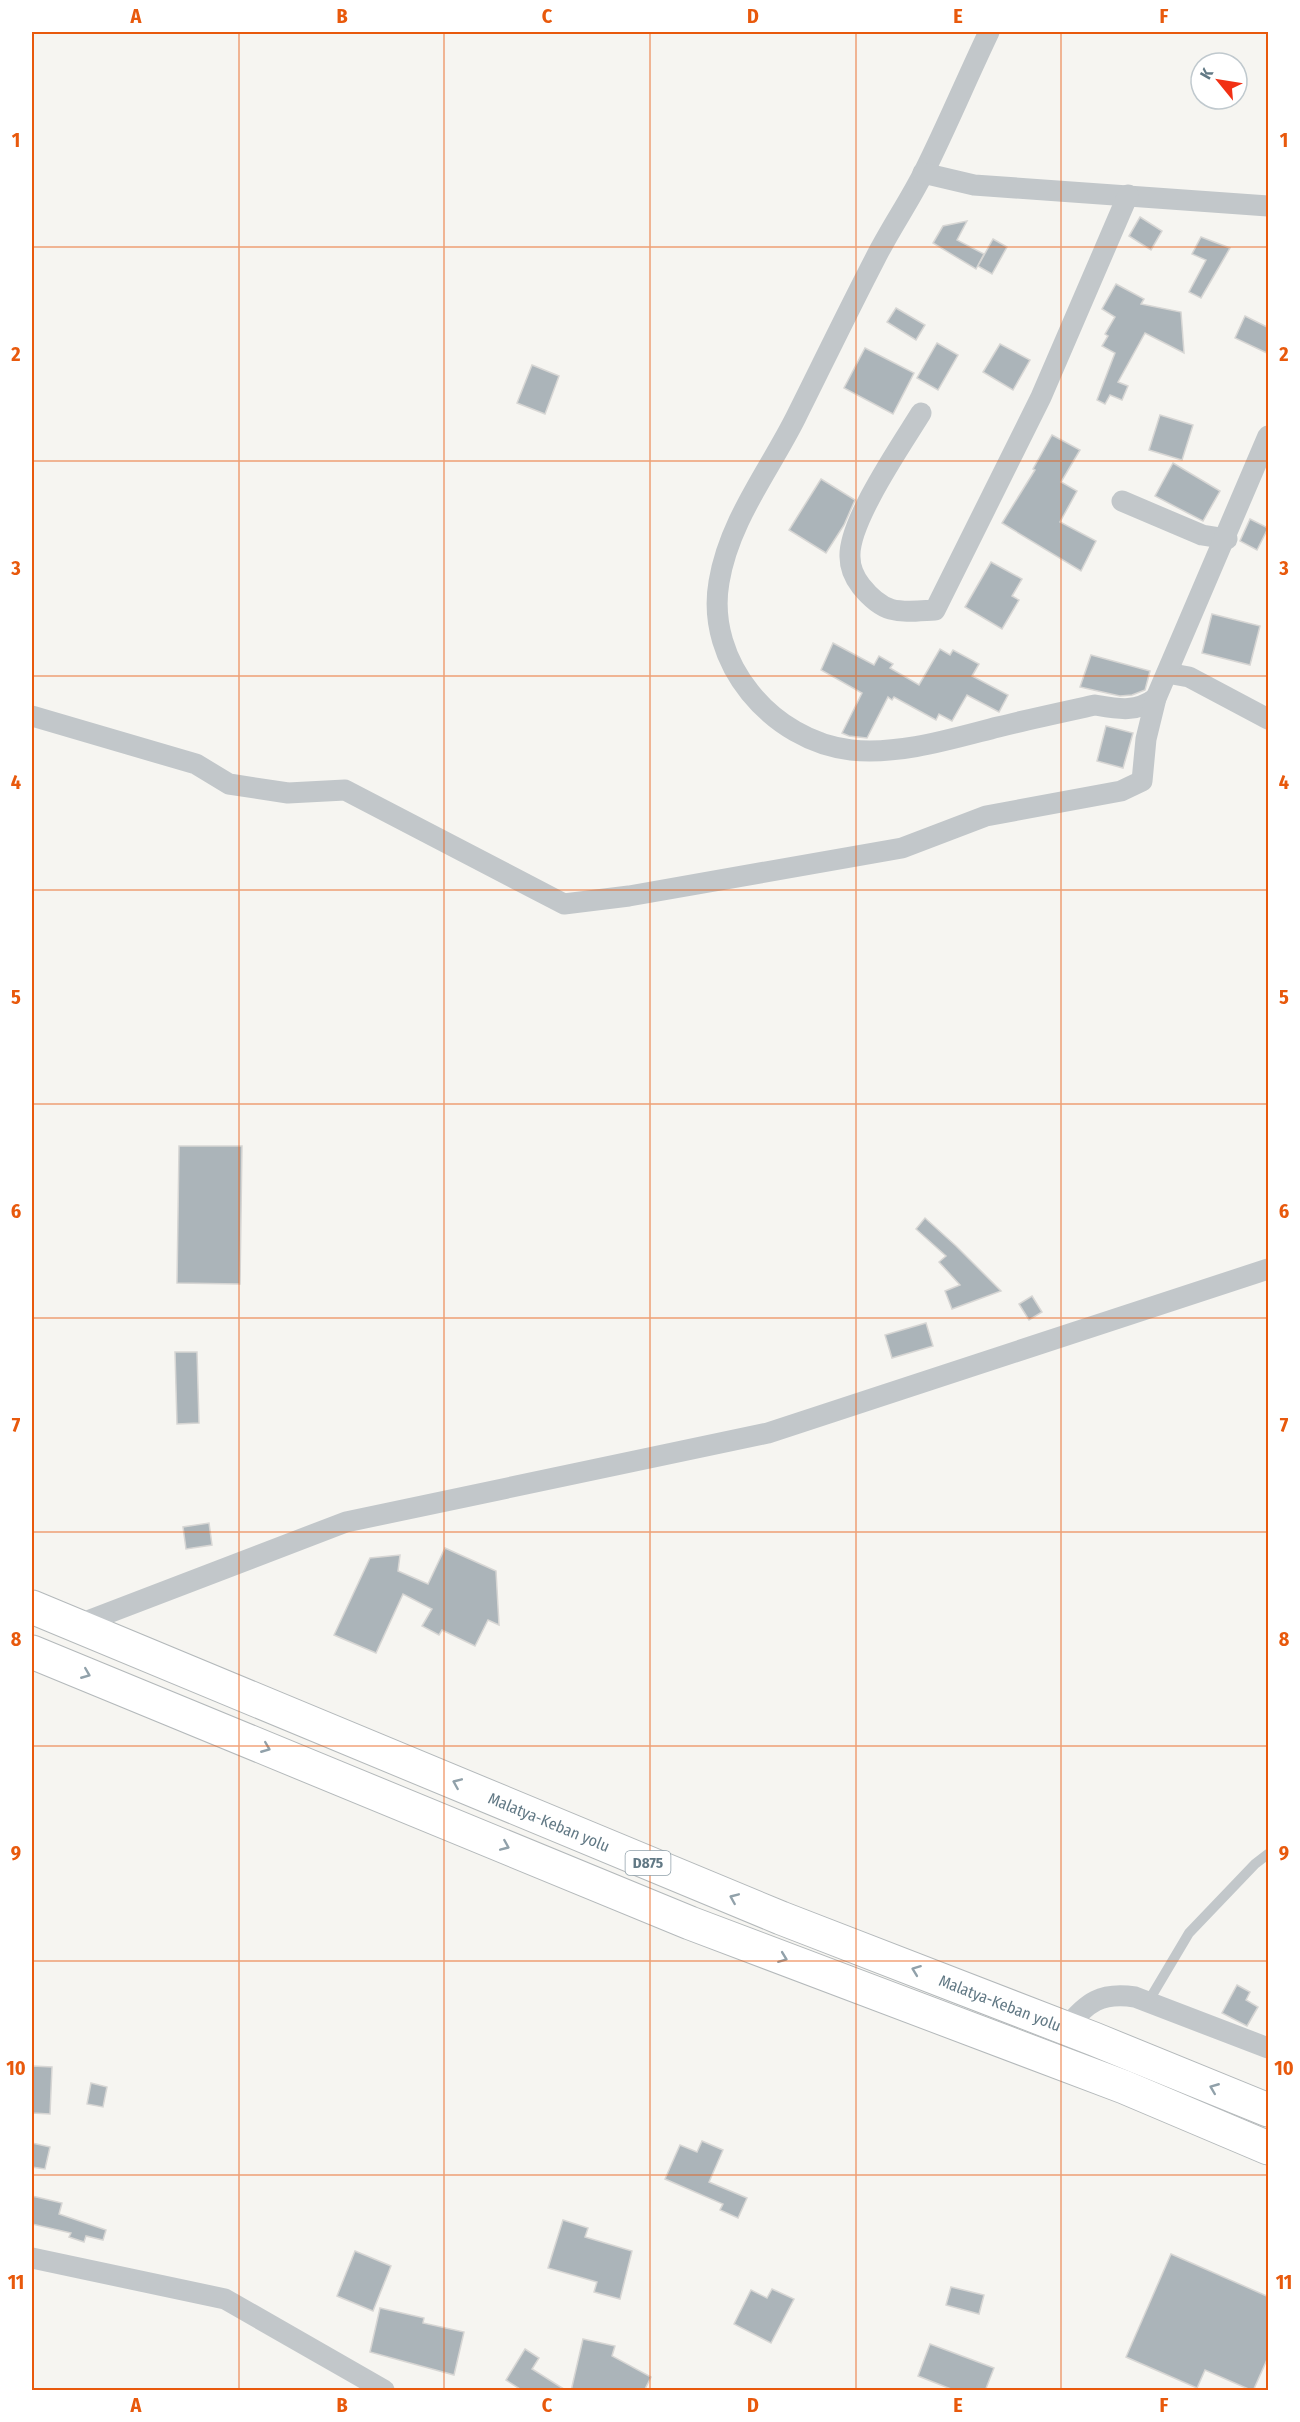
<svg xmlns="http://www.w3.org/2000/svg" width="1300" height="2422" font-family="'Fira Sans Condensed',sans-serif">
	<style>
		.building { fill: #abb4b9; stroke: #d7d6d4; stroke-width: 1.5 }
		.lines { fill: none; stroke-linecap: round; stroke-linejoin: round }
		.highway-casing { stroke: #b4b9bb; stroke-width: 35 }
		.lane { stroke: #c2c7ca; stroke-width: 10 }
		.street { stroke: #c2c7ca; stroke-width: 21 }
		.highway { stroke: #fff; stroke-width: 33 }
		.oneway { stroke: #91a1aa }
		.grid { fill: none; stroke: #e8590c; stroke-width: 1.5; stroke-opacity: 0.55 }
		.labels { text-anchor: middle; stroke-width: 6; stroke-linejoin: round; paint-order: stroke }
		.shield { fill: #fff; stroke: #91a1aa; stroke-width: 1.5 }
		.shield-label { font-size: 15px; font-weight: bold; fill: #627985 }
		.street-label { font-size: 16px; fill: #627985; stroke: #fff }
		.neatline { fill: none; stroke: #e8590c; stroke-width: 2 }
		.grid-label { font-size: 20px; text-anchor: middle; font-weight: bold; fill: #e8590c }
	</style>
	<rect width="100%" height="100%" fill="#f6f5f1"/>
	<!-- building -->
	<g class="building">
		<polygon points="1140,217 1162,231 1151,250 1129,236"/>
		<polygon points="967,221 957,240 984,254 976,269 933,243 943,226"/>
		<polygon points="1201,237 1230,248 1201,298 1189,292 1206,260 1192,254"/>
		<polygon points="993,239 1007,247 992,274 978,266"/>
		<polygon points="1116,284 1144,299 1141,304 1181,312 1184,353 1145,333 1118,382 1128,386 1122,400 1110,395 1105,404 1097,400 1115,353 1102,346 1108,336 1105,334 1115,317 1102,309"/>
		<polygon points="896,308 925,325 916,340 887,322"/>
		<polygon points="1245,316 1269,328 1269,354 1235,338"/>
		<polygon points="937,343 958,355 938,390 917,378"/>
		<polygon points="1000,344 1030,360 1013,390 983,372"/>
		<polygon points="865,348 914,373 893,414 844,388"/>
		<polygon points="532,365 559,376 545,414 517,403"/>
		<polygon points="1160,415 1193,425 1182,460 1149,450"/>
		<polygon points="1052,435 1080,450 1061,482 1077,491 1060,522 1096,541 1081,571 1002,523 1035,470 1033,469"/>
		<polygon points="1173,463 1220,491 1203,521 1155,496"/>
		<polygon points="821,479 855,500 844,525 826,553 789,530"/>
		<polygon points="1250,519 1268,528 1257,550 1240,541"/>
		<polygon points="991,562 1022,579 1012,596 1019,600 1002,629 965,607"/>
		<polygon points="1212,614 1260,626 1250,665 1202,653"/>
		<polygon points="833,643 874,665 879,656 893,664 890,668 919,685 940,649 950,655 953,650 979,664 972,676 1008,695 999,712 967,695 952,721 939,714 936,720 894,697 892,700 888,697 867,738 849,736 842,733 862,693 821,670"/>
		<polygon points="1091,655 1150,671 1145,690 1132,695 1120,696 1080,687"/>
		<polygon points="1106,726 1133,733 1123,768 1097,761"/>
		<polygon points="179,1146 242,1146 240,1284 177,1283"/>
		<polygon points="925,1218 956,1246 1001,1291 952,1309 945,1291 960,1285 939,1262 946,1256 916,1229"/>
		<polygon points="1032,1296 1042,1312 1029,1320 1019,1304"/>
		<polygon points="926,1323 933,1346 892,1358 885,1335"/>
		<polygon points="175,1352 197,1352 199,1423 177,1424"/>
		<polygon points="209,1523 212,1545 186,1549 183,1527"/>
		<polygon points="445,1548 496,1571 499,1625 488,1620 475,1646 442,1630 439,1635 422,1626 432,1609 403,1594 376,1653 334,1635 370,1558 400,1555 398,1571 428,1584"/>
		<polygon points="1237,1985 1250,1992 1246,2000 1258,2007 1247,2026 1222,2013"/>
		<polygon points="32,2066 52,2067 50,2114 32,2113"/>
		<polygon points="91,2083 107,2087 103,2107 87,2104"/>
		<polygon points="702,2141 723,2150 709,2182 747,2198 738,2218 720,2210 723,2204 665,2179 680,2145 697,2152"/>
		<polygon points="32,2143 50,2147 45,2169 32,2167"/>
		<polygon points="32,2196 62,2203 59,2214 106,2230 103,2240 86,2236 84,2242 69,2237 71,2233 32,2224"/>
		<polygon points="563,2220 588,2228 585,2237 632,2251 620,2299 594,2292 597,2282 548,2268"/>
		<polygon points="355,2251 391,2266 373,2311 337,2296"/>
		<polygon points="1171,2254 1269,2297 1269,2355 1253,2391 1205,2370 1197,2388 1126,2357"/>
		<polygon points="951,2287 984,2295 979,2314 946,2305"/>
		<polygon points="772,2289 794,2299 771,2343 734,2324 751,2290 767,2298"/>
		<polygon points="380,2308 424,2318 423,2323 464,2332 454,2375 370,2352"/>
		<polygon points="583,2339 615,2346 612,2356 651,2377 644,2391 571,2391"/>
		<polygon points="930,2344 994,2368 985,2391 956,2391 918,2376"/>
		<polygon points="525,2349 539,2358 532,2369 567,2391 523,2391 506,2380"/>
	</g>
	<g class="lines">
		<!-- highway casing -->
		<g class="highway-casing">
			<g id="highway">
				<path id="s1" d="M 32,1607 L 781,1918 L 1094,2039 L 1268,2110"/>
				<polyline points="32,1652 690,1923 1124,2087 1268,2148"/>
			</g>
		</g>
		<!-- lane -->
		<polyline class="lane" points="1148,2002 1189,1933 1255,1864 1268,1854"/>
		<!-- street -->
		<g class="street">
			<path d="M 989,32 C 967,78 947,126 924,172 C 909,202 890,229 875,259 C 848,311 822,365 796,417 C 769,471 729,521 719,582 C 705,662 772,741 851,750 C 900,755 951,739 998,727 C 1030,719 1063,712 1095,705 C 1118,709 1136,713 1156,698"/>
			<polyline points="923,173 974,185 1268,206"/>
			<path d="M 921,413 C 902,444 848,522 850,557 C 850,569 854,577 861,586 C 885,616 900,612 935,610 L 1041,397 L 1128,195"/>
			<polyline points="1122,501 1202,535 1227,539"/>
			<polyline points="1167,673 1189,677 1268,719"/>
			<polyline points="32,716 196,764 229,784 288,793 345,790 564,904 629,896 902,848 986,816 1121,791 1142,781 1146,739 1156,698 1268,436"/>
			<polyline points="77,1625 346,1522 768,1433 1268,1269"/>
			<path d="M 1066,2028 C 1087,2002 1101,1992 1135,1997 L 1268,2048"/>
			<polyline points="32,2258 225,2299 384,2390"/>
		</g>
		<!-- highway -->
		<use href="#highway" class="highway"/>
	</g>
	<!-- one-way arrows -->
	<defs><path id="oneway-chevron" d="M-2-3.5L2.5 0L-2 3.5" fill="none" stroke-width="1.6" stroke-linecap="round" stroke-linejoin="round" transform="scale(1.5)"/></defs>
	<g class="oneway">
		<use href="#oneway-chevron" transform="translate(86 1674) rotate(22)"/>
		<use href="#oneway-chevron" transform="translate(266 1748) rotate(22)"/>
		<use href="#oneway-chevron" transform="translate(457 1783) rotate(-157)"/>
		<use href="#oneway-chevron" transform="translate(505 1846) rotate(23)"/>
		<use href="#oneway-chevron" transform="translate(734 1898) rotate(-157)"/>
		<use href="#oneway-chevron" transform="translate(783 1958) rotate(21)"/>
		<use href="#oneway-chevron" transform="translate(916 1970) rotate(-159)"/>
		<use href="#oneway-chevron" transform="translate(1214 2088) rotate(-158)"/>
	</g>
	<!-- grid -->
	<path class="grid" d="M 239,32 L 239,2390M 444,32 L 444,2390M 650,32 L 650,2390M 856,32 L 856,2390M 1061,32 L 1061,2390M 32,247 L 1268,247M 32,461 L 1268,461M 32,676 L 1268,676M 32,890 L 1268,890M 32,1104 L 1268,1104M 32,1318 L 1268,1318M 32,1532 L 1268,1532M 32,1746 L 1268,1746M 32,1961 L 1268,1961M 32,2175 L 1268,2175"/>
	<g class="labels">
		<!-- shield labels -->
		<rect class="shield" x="625.5" y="1851" width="45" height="24" rx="4.5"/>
		<g class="shield-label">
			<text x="648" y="1868">D875</text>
		</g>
		<!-- street labels -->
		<g class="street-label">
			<text dy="6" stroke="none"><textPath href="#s1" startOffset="560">Malatya-Keban yolu</textPath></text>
			<text dy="6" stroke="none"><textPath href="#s1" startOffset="1046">Malatya-Keban yolu</textPath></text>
		</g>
	</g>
	<!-- border -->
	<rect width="1300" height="2422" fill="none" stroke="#ffffff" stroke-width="66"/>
	<!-- north arrow -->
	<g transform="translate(1219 81) rotate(300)"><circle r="28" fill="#ffffff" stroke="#c0c9ce" stroke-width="1.5"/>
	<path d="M0-4.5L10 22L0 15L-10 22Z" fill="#f23014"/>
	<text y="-9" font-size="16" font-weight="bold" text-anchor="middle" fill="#627985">K</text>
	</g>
	<rect x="33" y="33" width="1234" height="2356" class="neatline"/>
	<g class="grid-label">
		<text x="136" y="23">A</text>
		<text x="342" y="23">B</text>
		<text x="547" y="23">C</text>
		<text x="753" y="23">D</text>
		<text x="958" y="23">E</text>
		<text x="1164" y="23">F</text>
		<text x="16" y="147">1</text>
		<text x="1284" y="147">1</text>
		<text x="16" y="361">2</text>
		<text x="1284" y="361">2</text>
		<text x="16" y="575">3</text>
		<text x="1284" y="575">3</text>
		<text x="16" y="789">4</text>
		<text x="1284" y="789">4</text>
		<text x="16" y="1004">5</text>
		<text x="1284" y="1004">5</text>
		<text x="16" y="1218">6</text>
		<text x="1284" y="1218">6</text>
		<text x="16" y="1432">7</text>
		<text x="1284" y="1432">7</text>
		<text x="16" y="1646">8</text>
		<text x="1284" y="1646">8</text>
		<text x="16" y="1860">9</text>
		<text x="1284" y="1860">9</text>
		<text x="16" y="2075">10</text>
		<text x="1284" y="2075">10</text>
		<text x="16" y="2289">11</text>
		<text x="1284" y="2289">11</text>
		<text x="136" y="2412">A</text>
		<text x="342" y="2412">B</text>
		<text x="547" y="2412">C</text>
		<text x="753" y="2412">D</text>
		<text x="958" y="2412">E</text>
		<text x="1164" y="2412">F</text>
	</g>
</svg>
